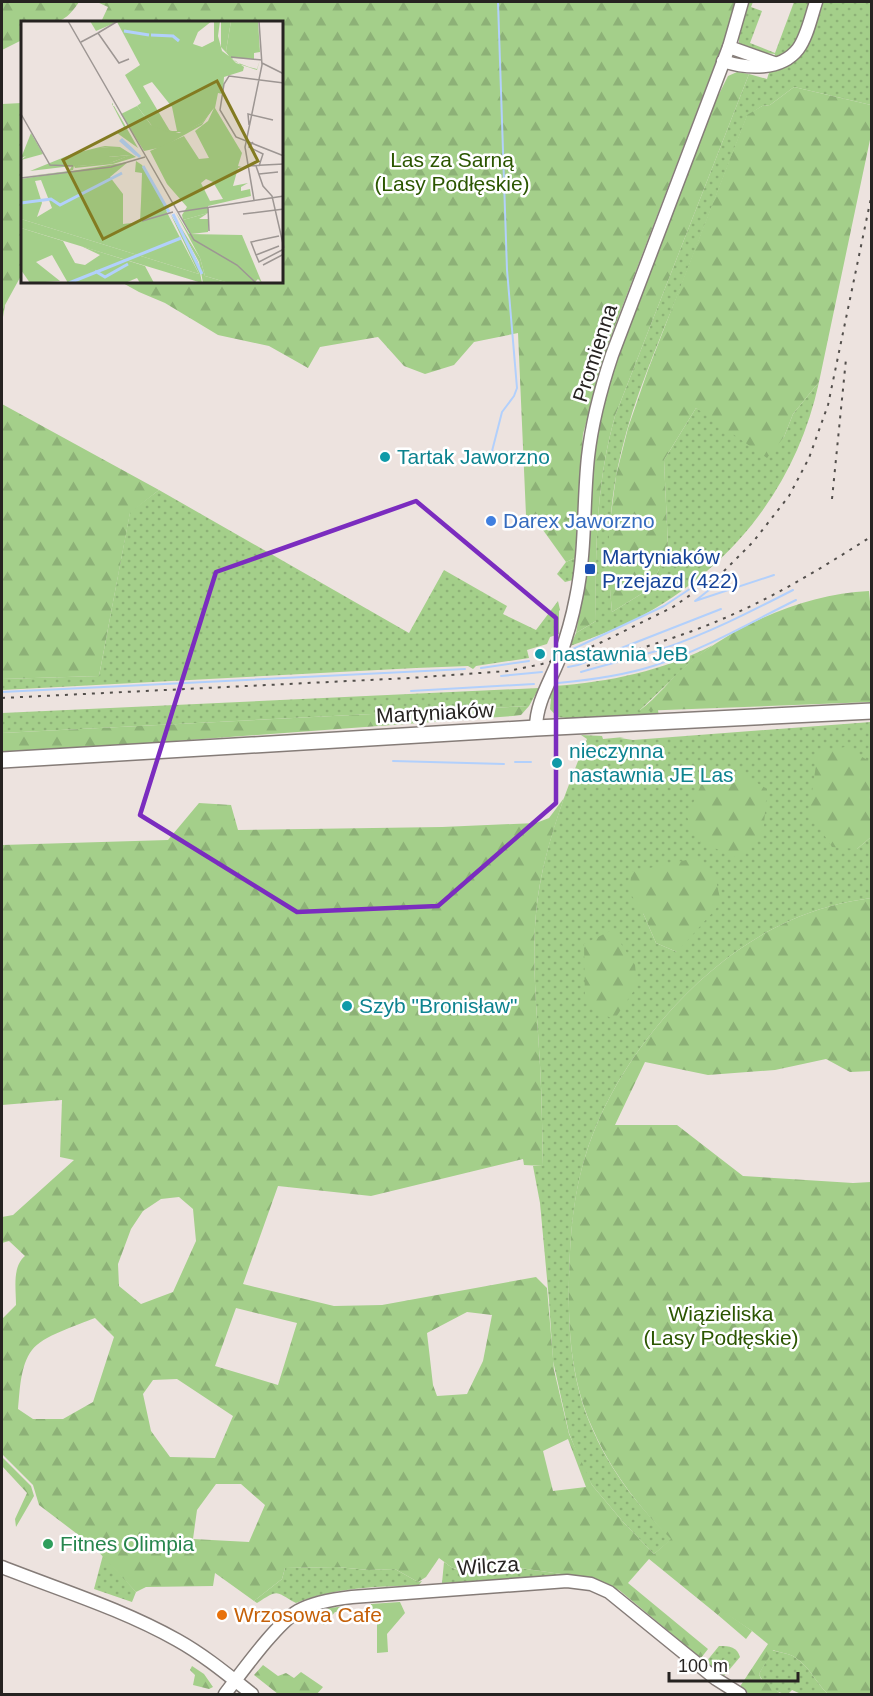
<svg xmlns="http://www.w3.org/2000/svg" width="873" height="1696" font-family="Helvetica,sans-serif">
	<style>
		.grass { fill: url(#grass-dots); fill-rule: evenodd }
		.forest { fill: url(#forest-firs); fill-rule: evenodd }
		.garden { fill: #a4cf8a }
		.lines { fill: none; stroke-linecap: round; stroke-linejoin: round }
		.stream { stroke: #b2d0fc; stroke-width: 2 }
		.minor-casing { stroke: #857c78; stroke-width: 15 }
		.major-casing { stroke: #857c78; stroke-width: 18 }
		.minor { stroke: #fff; stroke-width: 12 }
		.major { stroke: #fff; stroke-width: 15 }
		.rail { stroke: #534f4c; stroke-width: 2; stroke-dasharray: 3 6; stroke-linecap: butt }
		.marked { fill: none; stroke: #7b2cbf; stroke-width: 4.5; stroke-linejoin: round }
		.culture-dot { fill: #0f9aa8; stroke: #fff; stroke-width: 2 }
		.shop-dot { fill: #3f7fe0; stroke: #fff; stroke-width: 2 }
		.transit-dot { fill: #1a4fb4; stroke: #fff; stroke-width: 2 }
		.leisure-dot { fill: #2e9e5b; stroke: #fff; stroke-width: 2 }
		.food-dot { fill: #e8710a; stroke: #fff; stroke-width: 2 }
		.labels { text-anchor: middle; stroke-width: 5; stroke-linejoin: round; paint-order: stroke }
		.park-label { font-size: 21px; fill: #2b5601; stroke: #fff }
		.street-label { font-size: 21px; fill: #262321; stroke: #fff }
		.culture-label { font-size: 21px; fill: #0d838f; stroke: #fff; text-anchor: start }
		.shop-label { font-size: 21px; fill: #366cbe; stroke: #fff; text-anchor: start }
		.transit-label { font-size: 21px; fill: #164399; stroke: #fff; text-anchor: start }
		.leisure-label { font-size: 21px; fill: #27864d; stroke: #fff; text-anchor: start }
		.food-label { font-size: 21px; fill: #c56008; stroke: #fff; text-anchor: start }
		.inset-river { fill: none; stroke: #b2d0fc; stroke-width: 3 }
		.inset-road { fill: none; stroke: #9d9693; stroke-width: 1.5 }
		.view { fill: #837b21; fill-opacity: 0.15; stroke: #837b21; stroke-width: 3 }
		.inset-edge { fill: none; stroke: #262321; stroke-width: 3 }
	</style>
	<defs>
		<pattern id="grass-dots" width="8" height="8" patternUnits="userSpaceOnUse" patternTransform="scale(1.5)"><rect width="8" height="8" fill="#a4cf8a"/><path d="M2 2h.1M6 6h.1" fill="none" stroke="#8db177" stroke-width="1.8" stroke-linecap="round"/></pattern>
		<pattern id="forest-firs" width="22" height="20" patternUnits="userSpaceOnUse" patternTransform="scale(1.5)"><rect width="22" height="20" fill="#a4cf8a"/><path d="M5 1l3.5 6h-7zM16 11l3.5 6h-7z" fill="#8db177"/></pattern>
	</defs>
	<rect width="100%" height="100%" fill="#ede3df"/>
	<!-- grass -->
	<g class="grass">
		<path d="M 747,2 L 753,2 L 751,7 L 762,11 L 750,43 L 775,53 L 794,2 L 871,2 L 871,105 L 794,87 L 770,105 L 762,106 L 747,116 C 724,175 701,235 678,294 C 657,346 634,398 621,453 C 608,506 607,558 612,612 L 651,588 L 668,547 L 664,460 L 696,408 L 776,445 L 784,437 L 793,414 L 819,382 C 796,488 730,570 634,620 C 614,630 592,638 570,646 L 576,633 L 596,621 C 595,552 596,483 615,416 L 749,74 L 767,79 L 775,54 L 765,53 L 742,46 L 739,43 L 739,36 Z"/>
		<polygon points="159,490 409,633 444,570 507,606 503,614 536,630 558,601 560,610 559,611 559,634 550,637 547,644 527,650 529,658 476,666 473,669 468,666 416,668 2,690 2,679 99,676 130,512"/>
		<polygon points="575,558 573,580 565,582 557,574 566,562"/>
		<path d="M 713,645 L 687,665 L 640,710 L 658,710 L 659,717 L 567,720 L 567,718 L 557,717 L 550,709 L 551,699 L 549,698 L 554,686 C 609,682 663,671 713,645 Z"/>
		<polygon points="539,688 529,706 2,733 2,713"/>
		<path d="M 871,722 L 871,798 L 870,794 L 857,849 L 871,837 L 871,898 C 843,902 815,909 789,921 C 699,961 615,1060 586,1154 C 573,1195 570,1237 569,1279 C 568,1329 571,1379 591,1426 C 609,1469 638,1507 672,1539 L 654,1554 L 624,1523 L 592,1485 L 583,1468 L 569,1433 L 553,1361 L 549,1300 L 540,1203 L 533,1166 L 543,1166 C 542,1132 542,1099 540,1065 C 537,1009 530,952 538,896 C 546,842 566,790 587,739 L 581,735 L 602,736 L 603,739 L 624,737 L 620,738 L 633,740 ZM 643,913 L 677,952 L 656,943 Z"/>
		<polygon points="103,1555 136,1592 132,1602 94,1589"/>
		<path d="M 471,1561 L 561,1574 L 558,1576 L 442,1583 L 444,1562 C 458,1572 458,1572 471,1561 Z"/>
		<path d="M 337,1567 L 369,1570 L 395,1569 L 418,1582 L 422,1581 L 419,1585 C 377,1587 335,1587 296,1603 C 275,1592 280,1588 257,1603 L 254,1601 L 282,1579 L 285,1568 Z"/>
		<path d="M 719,1646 C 730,1646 737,1647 740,1657 L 724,1676 L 706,1662 Z"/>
		<path d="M 772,1650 C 780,1653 789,1653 796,1658 C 810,1667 816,1683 828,1694 L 801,1694 L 792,1690 L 788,1694 C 776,1694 763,1684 759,1674 Z"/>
	</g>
	<!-- forest -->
	<g class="forest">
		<path d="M 2,2 L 79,2 C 61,29 52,22 22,22 L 22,40 L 2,50 Z"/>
		<polygon points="97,2 736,2 728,30 608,344 583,434 575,558 566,562 543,530 526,515 518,333 474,342 454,365 425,374 404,366 378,337 320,347 308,368 269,346 218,335 165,303 139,292 121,282 282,282 282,22 101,22 108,7"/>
		<path d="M 737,72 L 749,74 L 615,416 C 596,483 595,552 596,621 L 576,633 C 587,577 587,522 593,466 C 595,438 602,411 608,384 L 715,93 L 719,94 L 728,76 Z"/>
		<polygon points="794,87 871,105 871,135 819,382 793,414 784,437 767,458 696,408 664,460 668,547 651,588 612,612 609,577 609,530 616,476 628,428 648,370 747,115 762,106 770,105"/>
		<polygon points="22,103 22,274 5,305 2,323 2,104"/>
		<polygon points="2,404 159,490 130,513 99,676 2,679"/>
		<path d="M 869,591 L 872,623 L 871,702 L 639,711 C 658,697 671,678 689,663 C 739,623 805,594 869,591 Z"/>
		<polygon points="529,706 521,715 513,716 2,754 2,733"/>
		<polygon points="845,747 869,761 871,837 857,849 832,847 809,812 818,752"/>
		<polygon points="737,771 767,789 763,836 740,859 698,841 687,817 701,785"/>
		<path d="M 564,798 C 553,830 543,862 538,896 C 530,952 537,1009 540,1065 C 542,1099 542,1133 543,1166 L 524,1165 L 523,1159 L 371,1196 L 278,1186 L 243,1284 L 334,1306 L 382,1305 L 536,1277 L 547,1288 L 554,1370 L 569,1434 L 592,1485 L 624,1523 L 654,1554 L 671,1539 C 638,1507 609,1468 591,1425 C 571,1378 568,1329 569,1279 C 570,1236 573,1194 586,1154 C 615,1060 699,961 789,921 C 815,909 843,902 871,898 L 871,1071 L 850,1072 L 826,1059 L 775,1070 L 708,1075 L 645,1062 L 615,1125 L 677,1125 L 743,1176 L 853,1183 L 871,1182 L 871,1694 L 828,1694 C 816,1683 810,1667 796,1658 C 789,1653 780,1653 773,1650 L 759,1674 L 761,1679 L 781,1694 L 750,1694 L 739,1688 L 768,1644 L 752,1631 L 722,1611 L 718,1615 L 649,1559 L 628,1583 L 708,1649 L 701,1658 L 619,1590 C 600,1582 580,1581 561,1574 L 471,1561 C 455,1574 454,1569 439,1558 L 426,1577 L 418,1582 L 395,1569 L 369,1570 L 337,1567 L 285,1568 L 282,1579 L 254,1601 L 215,1573 L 213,1586 L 146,1587 L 136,1592 L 93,1546 L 39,1505 L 33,1485 L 2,1454 L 2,1319 L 16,1305 C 16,1288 12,1267 25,1256 L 9,1241 L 2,1243 L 2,1217 L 13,1215 L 74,1160 L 60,1157 L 62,1100 L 2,1105 L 2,845 L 168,840 L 199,803 L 231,805 L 238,830 L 442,827 L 536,823 L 549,818 ZM 179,1197 L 193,1209 L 196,1241 L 173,1292 L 141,1304 L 119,1286 L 118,1264 L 131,1229 L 143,1211 L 161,1199 ZM 236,1308 L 297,1323 L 278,1385 L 215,1366 ZM 467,1312 L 492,1315 L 483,1361 L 467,1394 L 437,1396 L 433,1385 L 427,1333 ZM 95,1318 L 114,1337 L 93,1402 L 63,1419 L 33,1419 L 18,1409 C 20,1390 20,1366 32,1350 C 42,1336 78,1325 95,1318 ZM 177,1379 L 233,1416 L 215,1458 L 170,1457 L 151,1431 L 143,1394 L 153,1380 ZM 568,1439 L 586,1487 L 553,1491 L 543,1451 ZM 216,1484 L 241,1484 L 265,1505 L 249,1542 L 193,1539 L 197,1510 Z"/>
		<polygon points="700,857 716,880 721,903 677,952 656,943 643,913 630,893 631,872"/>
		<polygon points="612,930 635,965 637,986 614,1020 585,1003 584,944"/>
		<polygon points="2,1457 31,1486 34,1496 16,1527 15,1519 27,1493 2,1466"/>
		<polygon points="347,1606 348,1612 335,1612 324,1625 314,1615 329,1608"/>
		<polygon points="263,1665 278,1676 286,1673 294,1678 301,1672 323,1687 317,1694 278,1694 254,1675"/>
		<polygon points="192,1666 204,1674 213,1687 209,1689 193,1685 195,1675 190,1670"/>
	</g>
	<!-- garden -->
	<g class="garden">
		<polygon points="400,1602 405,1613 387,1634 388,1652 377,1653 377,1615 371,1613 371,1604"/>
		<polygon points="722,1610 752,1631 746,1639 718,1615"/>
	</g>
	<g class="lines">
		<!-- stream -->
		<g class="stream">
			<polyline points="490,459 502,412 514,396 517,388 507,270 498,2"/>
			<polyline points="723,579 695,601 774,575"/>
			<polyline points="573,649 664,606 705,579"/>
			<polyline points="568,667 578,665 721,609"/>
			<polyline points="481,668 529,661"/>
			<path d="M 581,672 C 608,664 635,658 662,649 C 707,634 750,612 793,590"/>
			<polyline points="501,676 542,672"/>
			<path d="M 558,683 C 590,680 622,676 653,666 C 703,650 749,623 796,600"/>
			<polyline points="411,691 534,684"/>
			<polyline points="2,692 465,669"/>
			<polyline points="393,761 504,764"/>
			<polyline points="515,762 531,762"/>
		</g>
		<!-- minor casing -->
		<g class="minor-casing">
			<g id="minor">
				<polyline points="729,47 774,63"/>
				<path d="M 723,61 C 747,69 781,71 798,49 C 807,37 811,17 816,2"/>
				<path d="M 536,728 C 536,703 550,682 559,659 C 566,639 572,619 576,598 C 586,551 583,504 588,457 C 592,421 601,388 612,355 L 729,47 L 742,2"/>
				<path d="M 2,1567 C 60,1590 122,1609 177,1640 C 204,1655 228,1675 252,1694"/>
				<path d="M 225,1694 C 242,1672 276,1624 298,1611 C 314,1602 334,1599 352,1597 L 567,1581 L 591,1584 L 609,1592 L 716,1679 L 740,1694"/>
			</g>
		</g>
		<!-- major casing -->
		<g class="major-casing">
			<polyline id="major" points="2,760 536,728 872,711"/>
		</g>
		<!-- minor -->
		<use href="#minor" class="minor"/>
		<!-- major -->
		<use href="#major" class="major"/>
		<!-- rail -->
		<g class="rail">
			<polyline points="871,365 872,363"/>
			<polyline points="832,499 846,359"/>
			<path d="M 587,666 C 633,650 682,637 727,617 C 778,595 825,566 872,536"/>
			<polyline points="2,698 410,678 508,671 542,664 573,655 602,642 673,607 722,573 753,542 789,496 809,458 828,405 872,193"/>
		</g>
	</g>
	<!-- marked area -->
	<path class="marked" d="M 416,501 L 556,618 L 556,803 L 438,906 L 297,912 L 140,815 L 216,572 Z"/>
	<!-- markers -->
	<g class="culture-dot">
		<circle cx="385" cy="457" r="6"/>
		<circle cx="540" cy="654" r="6"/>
		<circle cx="557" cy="763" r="6"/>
		<circle cx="347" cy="1006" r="6"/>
	</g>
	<circle class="shop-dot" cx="491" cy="521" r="6"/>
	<rect class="transit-dot" x="584" y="563" width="12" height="12" rx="3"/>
	<circle class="leisure-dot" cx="48" cy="1544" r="6"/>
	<circle class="food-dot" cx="222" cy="1615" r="6"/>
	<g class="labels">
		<!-- park labels -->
		<g class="park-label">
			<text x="452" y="167">Las za Sarną<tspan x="452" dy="24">(Lasy Podłęskie)</tspan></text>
			<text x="721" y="1321">Wiązieliska<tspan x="721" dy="24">(Lasy Podłęskie)</tspan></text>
		</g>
		<!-- street labels -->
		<g class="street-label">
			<text transform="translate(595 353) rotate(-72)" y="7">Promienna</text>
			<text transform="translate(435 713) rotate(-3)" y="7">Martyniaków</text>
			<text transform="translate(488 1566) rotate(-4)" y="7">Wilcza</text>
		</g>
		<!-- culture labels -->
		<g class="culture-label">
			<text x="397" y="464">Tartak Jaworzno</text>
			<text x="552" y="661">nastawnia JeB</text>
			<text x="569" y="758">nieczynna<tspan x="569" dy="24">nastawnia JE Las</tspan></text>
			<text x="359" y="1013">Szyb "Bronisław"</text>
		</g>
		<!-- shop labels -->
		<g class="shop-label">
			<text x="503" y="528">Darex Jaworzno</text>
		</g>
		<!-- transit labels -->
		<g class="transit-label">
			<text x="602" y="564">Martyniaków<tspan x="602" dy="24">Przejazd (422)</tspan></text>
		</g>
		<!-- leisure labels -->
		<g class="leisure-label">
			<text x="60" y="1551">Fitnes Olimpia</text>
		</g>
		<!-- food labels -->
		<g class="food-label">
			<text x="234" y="1622">Wrzosowa Cafe</text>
		</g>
	</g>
	<!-- overview -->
	<g transform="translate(21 21)">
		<rect width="262" height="262" fill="#ede3df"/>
		<path d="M 194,84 L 181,104 L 142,126 L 123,130 L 100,93 L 116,85 L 130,104 L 158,112 L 181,102 ZM 10,112 L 22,133 L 0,139 L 5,135 L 0,137 ZM 84,125 L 99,126 L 115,136 L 92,143 L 54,147 L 53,145 L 52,149 L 46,151 L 0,156 L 48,150 L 51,145 L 9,150 L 51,133 L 58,145 L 92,141 L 109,134 L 87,136 L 88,127 L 79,126 ZM 115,140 L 121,144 L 148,191 L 120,181 L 121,152 L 114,151 ZM 149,192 L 177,241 L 181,262 L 0,207 L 0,198 L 178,253 ZM 151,192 L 179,237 L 184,255 L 208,262 L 182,262 L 178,241 ZM 187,192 L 178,198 L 187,198 L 187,211 L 170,213 L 162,199 Z" fill="#a4cf8a"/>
		<path d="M 69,0 L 191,0 L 177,11 L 172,23 L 181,26 L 193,20 L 193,0 L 199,0 L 197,15 L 201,30 L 223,46 L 222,50 L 203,56 L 202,73 L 197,72 L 194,87 L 221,132 L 217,145 L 221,146 L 217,147 L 212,165 L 227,162 L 220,166 L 220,170 L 229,168 L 230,175 L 187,185 L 187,192 L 162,199 L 161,194 L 166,186 L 146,163 L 129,130 L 163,115 L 178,138 L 188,137 L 174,110 L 187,100 L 193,87 L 181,102 L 163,111 L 147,111 L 131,105 L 116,85 L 120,82 L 104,54 L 119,44 L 102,12 L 96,1 L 75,10 ZM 131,61 L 151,86 L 156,110 L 149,110 L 122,65 ZM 185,158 L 192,161 L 202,178 L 189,180 L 180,162 ZM 210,0 L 205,30 L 215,41 L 228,46 L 236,48 L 239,39 L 236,49 L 215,42 L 200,26 L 200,1 ZM 92,82 L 92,85 L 93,85 L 117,127 L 96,112 L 103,106 L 91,83 ZM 79,126 L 89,127 L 88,136 L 110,134 L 89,142 L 58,145 L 53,142 L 51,133 ZM 107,141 L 89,156 L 102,173 L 102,203 L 119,201 L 120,181 L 139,178 L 178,253 L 0,198 L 0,158 ZM 20,159 L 31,187 L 16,196 L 21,182 L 14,160 ZM 154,190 L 168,213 L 221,214 L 241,262 L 237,258 L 233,262 L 208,262 L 184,255 L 179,237 ZM 0,207 L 42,220 L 54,242 L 64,244 L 79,234 L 60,225 L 124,245 L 133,262 L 119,262 L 116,257 L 104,262 L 47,262 L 31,234 L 15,241 L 39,260 L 9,262 L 0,249 Z" fill="#a4cf8a" fill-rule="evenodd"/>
		<path d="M 210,0 L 237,0 L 239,31 L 233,32 L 233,38 L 209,37 L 205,30 Z" fill="#a4cf8a"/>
		<path class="inset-river" d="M 103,10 L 128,14M 130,14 L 152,15 L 158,20M 100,118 L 119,136M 99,119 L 116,134M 122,145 L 148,191M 0,182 L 30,178 L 39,184 L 101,152M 152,193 L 181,253M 74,250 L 84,256 L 107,243M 48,262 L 160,217"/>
		<path class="inset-road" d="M 47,0 L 173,219 L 216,244 L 235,262M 77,12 L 97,0M 60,21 L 77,12 L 98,42 L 108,38M 210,36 L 241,39M 241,42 L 263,53M 263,62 L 208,55 L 203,63 L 199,89 L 215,116 L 263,135M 0,93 L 29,144 L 52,145M 228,104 L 227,93 L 252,99M 232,121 L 228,126 L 242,133 L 238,145M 225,145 L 263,143M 235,145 L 242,165 L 251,175 L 263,227M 238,153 L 257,151M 0,157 L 90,146 L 124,136M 233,179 L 224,126 L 241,44 L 238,0M 187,186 L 188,210M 157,191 L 263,175M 222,193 L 263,188M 121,200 L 152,191M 258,215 L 230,221 L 235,234 L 238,241 L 263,228M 235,234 L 258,225M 242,244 L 263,233"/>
		<path class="view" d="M 196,60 L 237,140 L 82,218 L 42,139 Z"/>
		<rect width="262" height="262" class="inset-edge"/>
	</g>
	<!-- border -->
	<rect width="873" height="1696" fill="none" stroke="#262321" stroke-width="6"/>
	<!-- scale -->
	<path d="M669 1672v9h129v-9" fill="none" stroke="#262321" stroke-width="3"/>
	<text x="678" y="1672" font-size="18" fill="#262321" stroke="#ffffff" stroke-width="4.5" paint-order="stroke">100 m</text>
</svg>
